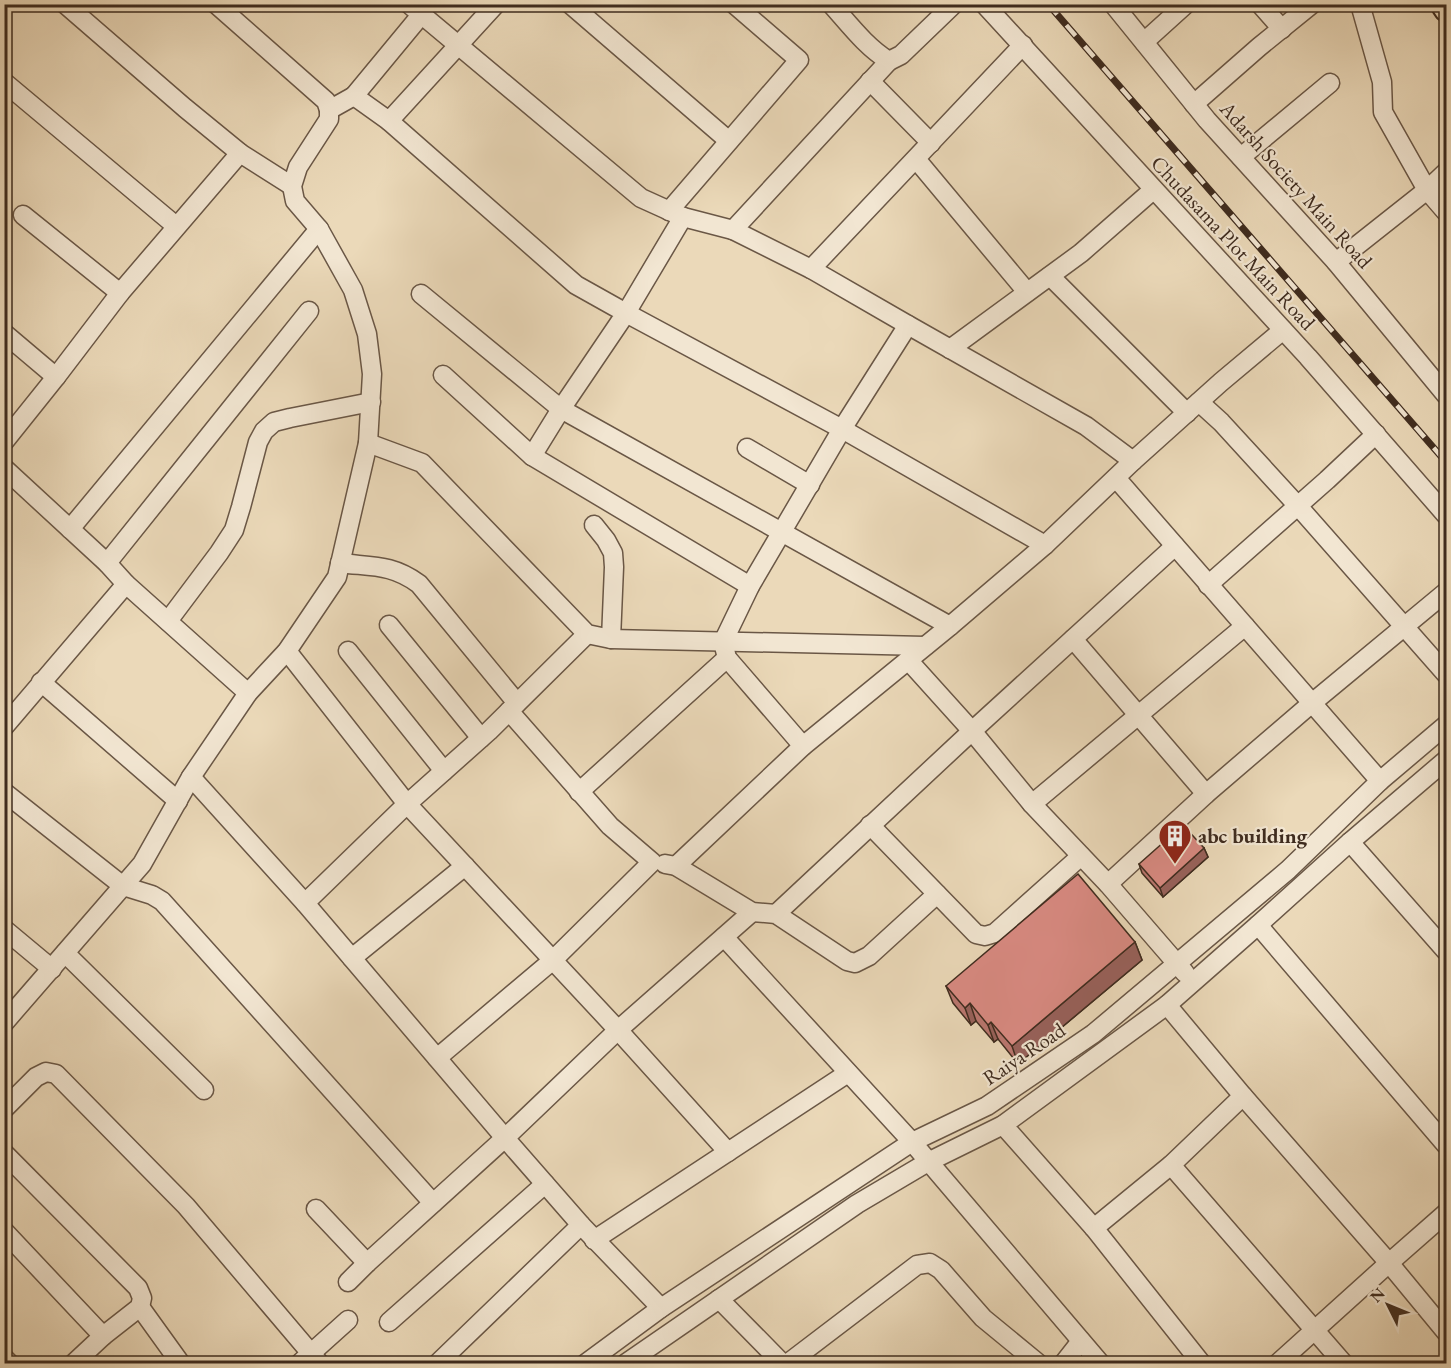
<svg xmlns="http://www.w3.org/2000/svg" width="1451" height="1368" font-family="'EB Garamond',serif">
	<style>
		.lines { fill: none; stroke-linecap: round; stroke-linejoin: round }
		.minor-casing { stroke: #6a5746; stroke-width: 21 }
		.major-casing { stroke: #3f2c1f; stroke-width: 26 }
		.minor { stroke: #f2e6d2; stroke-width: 18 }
		.major { stroke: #ebd9b9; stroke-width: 22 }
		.rail-casing { stroke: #3f2c1f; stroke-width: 7 }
		.rail { stroke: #f2e6d2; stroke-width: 4.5; stroke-dasharray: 14; stroke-linecap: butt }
		.wall { fill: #bb7770; stroke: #3f2c1f; stroke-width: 1.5 }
		.shaded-wall { fill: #98615b; stroke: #3f2c1f; stroke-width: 1.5 }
		.building { fill: #d98a82; stroke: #3f2c1f; stroke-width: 1.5 }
		.labels { text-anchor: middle; stroke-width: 4.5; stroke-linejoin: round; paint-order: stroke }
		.street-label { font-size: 21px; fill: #3f2c1f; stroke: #f2e6d2 }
		.poi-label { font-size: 21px; font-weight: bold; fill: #3f2c1f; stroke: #f2e6d2; text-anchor: start }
	</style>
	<rect width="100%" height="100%" fill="#ebd9b9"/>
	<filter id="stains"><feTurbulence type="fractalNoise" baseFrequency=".00333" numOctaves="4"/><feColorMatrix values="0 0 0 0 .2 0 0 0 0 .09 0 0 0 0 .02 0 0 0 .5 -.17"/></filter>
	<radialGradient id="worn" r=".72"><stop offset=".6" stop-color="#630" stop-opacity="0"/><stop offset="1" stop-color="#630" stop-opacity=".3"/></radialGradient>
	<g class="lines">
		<!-- minor casing -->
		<g class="minor-casing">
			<g id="minor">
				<polyline points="65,4 185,108 240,153"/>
				<polyline points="409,4 641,198 683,217"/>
				<polyline points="570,4 729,141"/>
				<path d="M 831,4 C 849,24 866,47 889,61 L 901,55 L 954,4"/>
				<polyline points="984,4 1308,357 1446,515"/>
				<polyline points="1113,4 1207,120 1336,262 1446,395"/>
				<polyline points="1260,4 1282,29"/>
				<polyline points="1360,4 1382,82 1383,112 1427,190 1446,212"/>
				<polyline points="4,6 6,4"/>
				<polyline points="1144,42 1186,4"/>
				<polyline points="889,61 733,230 811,269 1023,45"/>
				<polyline points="870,81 931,143"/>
				<polyline points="4,82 176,226"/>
				<polyline points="354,96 421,15"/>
				<polyline points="1194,104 1259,47 1312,4"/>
				<polyline points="329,110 354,96 389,121 496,4"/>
				<polyline points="389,121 576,285 626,313 561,409 950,626"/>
				<polyline points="1241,157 1330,83"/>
				<polyline points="916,159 1027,292"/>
				<polyline points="669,211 799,60 734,4"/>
				<polyline points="23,215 120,293"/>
				<polyline points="733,230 683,217 626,313 842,429 1045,545"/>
				<polyline points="1336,262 1427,190 1446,172"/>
				<polyline points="1050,276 1187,413"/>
				<polyline points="421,294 561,409 532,456"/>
				<polyline points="4,333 56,377"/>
				<polyline points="950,349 1081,253 1153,190"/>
				<polyline points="443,375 532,456 750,586"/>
				<polyline points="1199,402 1221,422 1298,506 1446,674"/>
				<polyline points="4,442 56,377 120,293 240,153 292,186"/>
				<polyline points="368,443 422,463 587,634 611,639 925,646"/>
				<polyline points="747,448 810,485"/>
				<polyline points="1133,461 1221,382 1283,330"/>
				<polyline points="4,468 107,563 126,584 248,693"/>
				<polyline points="1116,478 1380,781"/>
				<polyline points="594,525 606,540 613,553 614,567 611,639"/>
				<polyline points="70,529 319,229"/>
				<polyline points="107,563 309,311"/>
				<path d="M 340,563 C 372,567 392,564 419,584 L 517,703"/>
				<polyline points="1208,585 1327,480 1376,434"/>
				<polyline points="168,621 219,553 234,530 241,507 258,442 264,431 274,422 290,418 371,402"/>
				<polyline points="389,625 481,738"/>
				<polyline points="1073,639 1206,794"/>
				<polyline points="287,651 407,804 489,731 587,634"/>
				<polyline points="348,651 444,771"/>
				<polyline points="908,660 972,731 1032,804 1108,884 1185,973"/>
				<polyline points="41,682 178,801"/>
				<polyline points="4,727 126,584"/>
				<polyline points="803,746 727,658 723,642 750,586 842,429 908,325"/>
				<polyline points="191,777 305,903 505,1138 581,1225 661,1308"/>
				<polyline points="4,792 123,886 152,895 162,901 433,1203"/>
				<polyline points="579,792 727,658"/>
				<polyline points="1032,804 1245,626"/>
				<polyline points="870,825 976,934 985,936 995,933 1081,856"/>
				<polyline points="1350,842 1446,951"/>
				<polyline points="665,864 676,866 752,912 776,914 847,961 855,963 869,956 937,894"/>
				<polyline points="676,866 803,746 950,626 1045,545 1133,461 1086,426 908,325 811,269"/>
				<polyline points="1108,884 1206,794 1312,703 1446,592"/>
				<polyline points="305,903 407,804 618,1030 728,1152"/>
				<polyline points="776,914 972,731 1175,546"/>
				<polyline points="1258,925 1446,1145"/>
				<polyline points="4,929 52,969"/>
				<polyline points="724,937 912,1142 1101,1364"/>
				<polyline points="65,953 204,1090"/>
				<polyline points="352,958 465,866"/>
				<polyline points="1167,1005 1243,1096 1389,1263 1446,1332"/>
				<polyline points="4,1023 142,864 191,777 248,693 287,651 337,577 368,443 372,374 367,334 353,290 319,229 295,201 292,186 298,167 329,119 329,110 326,101 216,4"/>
				<polyline points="437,1058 553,960 652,862 610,826 509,711"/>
				<polyline points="4,1109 36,1077 46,1072 56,1074 186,1206 320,1364"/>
				<polyline points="1003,1125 1094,1228 1202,1364"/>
				<polyline points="4,1153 138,1288 142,1298 140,1307 103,1336"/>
				<polyline points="1171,1165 1344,1364"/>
				<polyline points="316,1209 367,1263"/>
				<polyline points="1094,1228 1171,1165 1243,1096"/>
				<polyline points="4,1231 103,1336 73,1364"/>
				<polyline points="594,1240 848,1073"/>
				<polyline points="348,1282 367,1263 505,1138 618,1030 752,912"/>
				<polyline points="719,1299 783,1364"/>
				<polyline points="140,1307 181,1364"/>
				<polyline points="389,1322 545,1184"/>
				<polyline points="4,1358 10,1364"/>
				<polyline points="299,1364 348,1320"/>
				<polyline points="437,1364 581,1225"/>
				<polyline points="585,1364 661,1308 912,1142 987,1106 1093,1034 1288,870 1380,781 1446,725"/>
				<polyline points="625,1364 857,1204 928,1162 1003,1125 1167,1005 1258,925 1350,842 1446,760"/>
				<polyline points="787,1364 917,1265 930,1263 941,1270 983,1318 1039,1364"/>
				<polyline points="1063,1364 1081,1341"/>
				<polyline points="1277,1364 1389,1263 1446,1213"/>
			</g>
		</g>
		<!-- major casing -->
		<g class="major-casing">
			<polyline id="major" points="1442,4 1446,10"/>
		</g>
		<!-- minor -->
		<use href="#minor" class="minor"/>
		<!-- major -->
		<use href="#major" class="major"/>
		<!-- rail casing -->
		<g class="rail-casing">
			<polyline id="rail" points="1048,4 1446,462"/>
		</g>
		<!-- rail -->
		<use href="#rail" class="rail"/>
	</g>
	<!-- wall -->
	<g class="wall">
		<polygon points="1204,848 1208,857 1163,897 1142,873 1139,864"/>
		<polygon points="1135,942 1142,960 1018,1064 998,1039 994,1042 976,1021 971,1025 953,1003 946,986"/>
	</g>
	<!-- shaded-wall -->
	<g class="shaded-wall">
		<polygon points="1204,848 1208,857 1163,897 1160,888"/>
		<polygon points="1135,942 1142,960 1018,1064 1012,1046"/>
		<polygon points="970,1003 976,1021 971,1025 965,1008"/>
		<polygon points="991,1022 998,1039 994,1042 988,1025"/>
	</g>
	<!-- building -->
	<g class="building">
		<polygon points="1183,825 1204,848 1160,888 1139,864"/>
		<polygon points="1078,874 1135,942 1012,1046 991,1022 988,1025 970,1003 965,1008 946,986"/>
	</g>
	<!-- icons -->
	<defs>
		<g id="building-pin" transform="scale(1.725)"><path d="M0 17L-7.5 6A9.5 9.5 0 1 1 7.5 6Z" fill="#8f2418" stroke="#f2e6d2"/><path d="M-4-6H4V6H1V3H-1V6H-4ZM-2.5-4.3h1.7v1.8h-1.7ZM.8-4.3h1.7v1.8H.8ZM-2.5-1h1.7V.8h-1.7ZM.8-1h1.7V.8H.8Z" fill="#fff"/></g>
	</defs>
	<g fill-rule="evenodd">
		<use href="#building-pin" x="1175" y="836"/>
	</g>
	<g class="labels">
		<!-- street labels -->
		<g class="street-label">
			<text transform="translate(1296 185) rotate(48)" y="7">Adarsh Society Main Road</text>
			<text transform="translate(1233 243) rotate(47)" y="7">Chudasama Plot Main Road</text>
			<text transform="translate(1024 1054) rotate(-34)" y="7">Raiya Road</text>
		</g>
		<!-- poi labels -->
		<g class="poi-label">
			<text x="1198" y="843">abc building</text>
		</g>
	</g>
	<!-- margin -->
	<rect width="1451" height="1368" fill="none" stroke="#ebd9b9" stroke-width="24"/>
	<rect x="6" y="6" width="1439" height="1356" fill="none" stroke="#3f2c1f" stroke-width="3"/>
	<rect x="12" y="12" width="1427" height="1344" fill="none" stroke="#3f2c1f" stroke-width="1.5"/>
	<!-- north arrow -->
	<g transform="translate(1388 1305) rotate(313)" stroke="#f2e6d2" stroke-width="4.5" paint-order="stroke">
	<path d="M0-4.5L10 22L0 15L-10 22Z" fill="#3f2c1f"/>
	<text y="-9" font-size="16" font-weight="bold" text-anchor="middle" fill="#3f2c1f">N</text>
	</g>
	<rect width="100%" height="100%" filter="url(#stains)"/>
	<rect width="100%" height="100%" fill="url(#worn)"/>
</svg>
